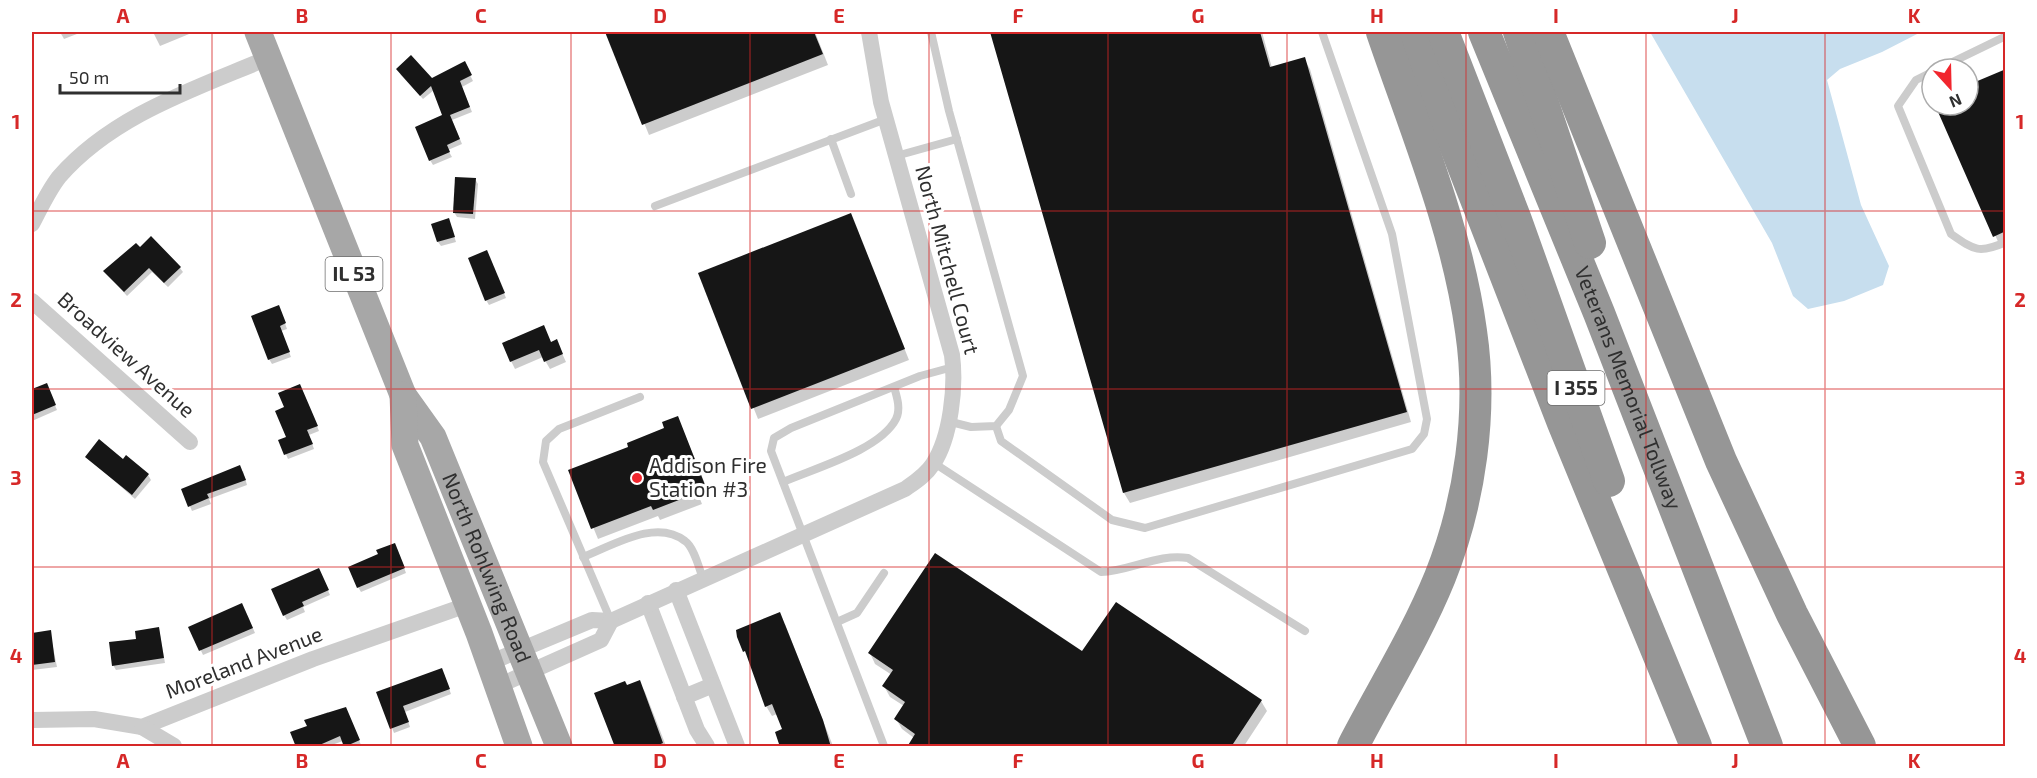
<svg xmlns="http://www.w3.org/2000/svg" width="2037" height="778" font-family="'Exo 2',sans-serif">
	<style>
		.water { fill: #c7deee }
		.shadow { fill: #0003 }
		.building { fill: #161616 }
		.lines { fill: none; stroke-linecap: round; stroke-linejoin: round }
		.service { stroke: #ccc; stroke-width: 8 }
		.minor { stroke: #ccc; stroke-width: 16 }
		.primary { stroke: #a7a7a7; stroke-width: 27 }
		.motorway { stroke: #969696; stroke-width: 32 }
		.grid { fill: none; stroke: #d62828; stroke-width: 1.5; stroke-opacity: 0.55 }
		.poi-dot { fill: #f1262e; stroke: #fff; stroke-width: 2 }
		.labels { text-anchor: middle; stroke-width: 6; stroke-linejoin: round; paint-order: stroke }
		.shield { fill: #fff; stroke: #6d6d6d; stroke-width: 1.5 }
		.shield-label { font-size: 20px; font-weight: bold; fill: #2f2f2f }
		.street-label { font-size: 21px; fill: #2f2f2f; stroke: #fff }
		.poi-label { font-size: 21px; fill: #2f2f2f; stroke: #fff; text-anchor: start }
		.neatline { fill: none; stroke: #d62828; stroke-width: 2 }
		.grid-label { font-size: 20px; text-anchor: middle; font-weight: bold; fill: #d62828 }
	</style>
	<rect width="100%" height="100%" fill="#fff"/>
	<!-- water -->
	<polygon class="water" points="1650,32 1921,32 1882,52 1840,69 1827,80 1861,205 1889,266 1883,285 1844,301 1808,309 1793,296 1772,243"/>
	<!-- shadow -->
	<g class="shadow">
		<polygon points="60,32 82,32 64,39"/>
		<polygon points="153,32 194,32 160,46"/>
		<polygon points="607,32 815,32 828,65 649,135"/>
		<polygon points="992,32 1262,32 1272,68 1304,59 1310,69 1411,422 1130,503 1124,493"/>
		<polygon points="464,63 473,81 462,87 472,112 452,120 462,144 448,150 452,157 433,165 430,160 444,116 434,90 423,99 400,74 431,80"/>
		<polygon points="2006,71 2006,244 2000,246 1936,105 1968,105 1968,87"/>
		<polygon points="475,179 478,184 475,219 457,217 454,212"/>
		<polygon points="851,215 909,360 758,419 700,274"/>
		<polygon points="449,220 456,242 441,246 438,242"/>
		<polygon points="136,245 180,268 183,272 168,287 152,272 127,296 105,271"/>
		<polygon points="489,257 506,298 489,305 486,300"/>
		<polygon points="281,312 287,329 281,331 291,357 272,364 269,359"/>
		<polygon points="551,343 560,349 566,362 550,369 543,357 515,369 511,361"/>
		<polygon points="46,385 57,410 32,421 32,390"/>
		<polygon points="302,390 319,431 309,435 314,449 288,459 280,441 288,438 286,408"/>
		<polygon points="678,418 710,496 700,499 702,504 660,520 658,516 598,539 570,471 630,447 666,429"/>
		<polygon points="87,457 123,461 148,475 151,480 135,499"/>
		<polygon points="243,471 247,485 209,499 211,504 192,511 183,490"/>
		<polygon points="397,549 406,573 361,592 358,587"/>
		<polygon points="321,575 330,595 303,607 305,612 287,620 284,615"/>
		<polygon points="245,610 255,633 203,655 190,627"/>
		<polygon points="785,624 833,746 783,746 784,730 777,714 772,716 766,706"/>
		<polygon points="159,629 165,663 116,670 113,665 137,640"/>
		<polygon points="50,632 57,667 32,670 32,635"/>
		<polygon points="870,653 1261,701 1267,711 1244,746 909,746 914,738 902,729 896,719 904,706 890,697 884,686 892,675 875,664"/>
		<polygon points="444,674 451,694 405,712 410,727 394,733 378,693"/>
		<polygon points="639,682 645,692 666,746 617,746 627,687"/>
		<polygon points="328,712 329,715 348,713 361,745 346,746 343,741 329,746 297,746 309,726 306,721"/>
	</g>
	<!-- building -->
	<g class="building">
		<polygon points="605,32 814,32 823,54 642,125"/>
		<polygon points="990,32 1260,32 1270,67 1305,57 1407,412 1123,493"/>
		<polygon points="411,55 432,78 465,61 472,75 460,81 470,107 450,115 460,139 447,145 450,152 429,161 415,127 442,115 431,86 420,96 396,69"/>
		<polygon points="2006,69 2006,231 1993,237 1935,105 1968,105 1968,85"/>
		<polygon points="455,177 476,178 473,214 453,213"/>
		<polygon points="851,213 905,349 751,409 698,273"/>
		<polygon points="449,218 455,237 437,242 431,224"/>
		<polygon points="151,236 181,267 164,283 149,268 124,292 103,271 136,243 140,247"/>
		<polygon points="487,250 505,293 485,301 468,258"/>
		<polygon points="279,305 286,323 280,326 290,352 268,360 251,316"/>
		<polygon points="544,325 551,342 557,339 563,354 544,362 539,350 510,362 502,343"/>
		<polygon points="47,383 56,405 32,415 32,389"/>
		<polygon points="300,384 318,426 307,430 313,444 284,455 278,440 286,437 275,411 284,407 278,393"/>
		<polygon points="678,416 705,485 695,489 697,493 653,510 651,506 591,529 568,470 628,447 627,443 664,428 662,422"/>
		<polygon points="99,439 123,459 126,455 149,474 132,495 85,457"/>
		<polygon points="240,465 246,480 207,494 209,498 188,507 181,489"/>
		<polygon points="395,543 405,568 357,588 348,567 378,554 376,550"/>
		<polygon points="935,553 1082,651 1116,602 1262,700 1231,747 907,747 915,734 894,719 905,702 882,686 893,670 868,653"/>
		<polygon points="319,568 329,590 302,602 304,606 283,616 271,589"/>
		<polygon points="242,603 253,628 199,651 188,627"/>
		<polygon points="780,612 823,720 831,747 780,747 775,732 782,729 772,704 765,707 745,651 743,652 737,637 736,630"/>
		<polygon points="159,627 164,658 112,666 109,642 136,639 135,631"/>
		<polygon points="51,630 55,662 32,665 32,633"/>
		<polygon points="442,668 450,689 403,706 409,722 390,729 376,692"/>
		<polygon points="640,680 663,743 654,747 615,747 594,693 625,681 627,685"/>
		<polygon points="346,707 360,740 344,747 340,736 315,747 296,747 290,732 307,726 304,720"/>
	</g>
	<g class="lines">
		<!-- service -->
		<g class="service">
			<polyline points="931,32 949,111 1023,376 1009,410 996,426 971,427 947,421"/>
			<polyline points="1938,69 2006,36"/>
			<path d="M 1932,72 L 1916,80 L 1898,106 L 1951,234 C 1974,250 1979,254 2006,242"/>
			<polyline points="831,139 851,194"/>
			<polyline points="896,156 957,139"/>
			<polyline points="655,206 886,119"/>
			<polyline points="996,426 1001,441 1112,520 1145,528 1412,449 1424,434 1427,419 1392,234 1322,32"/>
			<path d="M 934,463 L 1101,572 C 1130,571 1159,553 1188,558 L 1305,631"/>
			<path d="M 783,482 C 815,468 880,450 896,419 C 901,409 897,397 894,387"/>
			<path d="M 583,557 C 612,546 656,518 685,541 C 694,547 699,568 703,579"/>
			<polyline points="611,621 543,462 546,441 559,429 640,397"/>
			<polyline points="837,622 857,613 884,573"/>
			<polyline points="884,746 771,451 774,438 791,428 920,376 953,367"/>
		</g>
		<!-- minor -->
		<g class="minor">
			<path d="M 32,224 C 40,209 48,191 59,177 C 113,115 195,89 268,58"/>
			<polyline points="32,301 190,442"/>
			<polyline points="676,590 737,746"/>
			<polyline points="648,603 697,730 707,746"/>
			<path d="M 489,663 L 592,620 L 611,621 L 905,489 C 915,482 926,475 933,464 C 951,437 956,386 952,355 L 881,102 L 869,32"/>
			<polyline points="498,686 601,640 611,621"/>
			<polyline points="684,697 713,685"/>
			<polyline points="32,720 94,719 142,727 313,659 467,605"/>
			<polyline points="142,727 174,746"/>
		</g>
		<!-- primary -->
		<g class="primary">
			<path id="s1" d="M 258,32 L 403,395 L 433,437 L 559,746"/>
			<polyline points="403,395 405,445 479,633 519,746"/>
		</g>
		<!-- motorway -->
		<g class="motorway">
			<polyline points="1411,32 1563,423 1696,746"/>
			<polyline points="1443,32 1516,220 1609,481"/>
			<path id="s2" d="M 1484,32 L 1599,313 L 1767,746"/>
			<polyline points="1519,32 1590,243"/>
			<polyline points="1548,32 1721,461 1792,614 1860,746"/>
			<path d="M 1353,746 C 1382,690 1416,636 1440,577 C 1470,502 1483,412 1471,331 C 1457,229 1415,129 1382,32"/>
		</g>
	</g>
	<!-- grid -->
	<path class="grid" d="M 212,32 L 212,746M 391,32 L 391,746M 571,32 L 571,746M 750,32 L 750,746M 929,32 L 929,746M 1108,32 L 1108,746M 1287,32 L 1287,746M 1466,32 L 1466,746M 1646,32 L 1646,746M 1825,32 L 1825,746M 32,211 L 2006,211M 32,389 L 2006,389M 32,567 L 2006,567"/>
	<!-- markers -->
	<circle class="poi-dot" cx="637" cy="478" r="6"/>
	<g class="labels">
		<!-- shield labels -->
		<g class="shield">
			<rect x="325.5" y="257" width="57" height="34" rx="4.5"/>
			<rect x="1547.5" y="371" width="57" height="34" rx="4.5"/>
		</g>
		<g class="shield-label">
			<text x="354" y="281">IL 53</text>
			<text x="1576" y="395">I 355</text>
		</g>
		<!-- street labels -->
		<g class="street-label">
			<text transform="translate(947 260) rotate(75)" y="7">North Mitchell Court</text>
			<text transform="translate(126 355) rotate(42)" y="7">Broadview Avenue</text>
			<text dy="7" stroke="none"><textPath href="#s2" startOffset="384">Veterans Memorial Tollway</textPath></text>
			<text dy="7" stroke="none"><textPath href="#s1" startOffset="584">North Rohlwing Road</textPath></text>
			<text transform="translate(244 663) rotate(-21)" y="7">Moreland Avenue</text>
		</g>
		<!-- poi labels -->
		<g class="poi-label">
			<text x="649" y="473">Addison Fire<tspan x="649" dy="24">Station #3</tspan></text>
		</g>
	</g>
	<!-- border -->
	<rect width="2037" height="778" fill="none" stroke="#ffffff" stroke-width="66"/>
	<!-- north arrow -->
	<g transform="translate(1950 87) rotate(158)"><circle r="28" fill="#ffffff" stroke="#acacac" stroke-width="1.5"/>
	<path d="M0-4.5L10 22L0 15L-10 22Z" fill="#f1262e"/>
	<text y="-9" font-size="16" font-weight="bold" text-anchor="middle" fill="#2f2f2f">N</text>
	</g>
	<!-- scale -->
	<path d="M60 84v9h120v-9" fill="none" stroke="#2f2f2f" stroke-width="3"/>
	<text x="69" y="84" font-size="18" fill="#2f2f2f" stroke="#ffffff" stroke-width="4.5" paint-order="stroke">50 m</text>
	<rect x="33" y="33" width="1971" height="712" class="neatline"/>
	<g class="grid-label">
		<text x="123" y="23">A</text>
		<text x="302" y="23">B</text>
		<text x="481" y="23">C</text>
		<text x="660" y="23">D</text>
		<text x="839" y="23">E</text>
		<text x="1018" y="23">F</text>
		<text x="1198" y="23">G</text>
		<text x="1377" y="23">H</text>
		<text x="1556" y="23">I</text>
		<text x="1735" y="23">J</text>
		<text x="1914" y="23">K</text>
		<text x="16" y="129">1</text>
		<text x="2020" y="129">1</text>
		<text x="16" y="307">2</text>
		<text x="2020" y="307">2</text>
		<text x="16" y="485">3</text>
		<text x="2020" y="485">3</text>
		<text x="16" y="663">4</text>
		<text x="2020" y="663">4</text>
		<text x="123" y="768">A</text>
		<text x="302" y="768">B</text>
		<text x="481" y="768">C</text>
		<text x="660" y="768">D</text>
		<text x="839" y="768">E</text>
		<text x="1018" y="768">F</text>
		<text x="1198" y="768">G</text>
		<text x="1377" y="768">H</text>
		<text x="1556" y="768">I</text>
		<text x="1735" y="768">J</text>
		<text x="1914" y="768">K</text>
	</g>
</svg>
